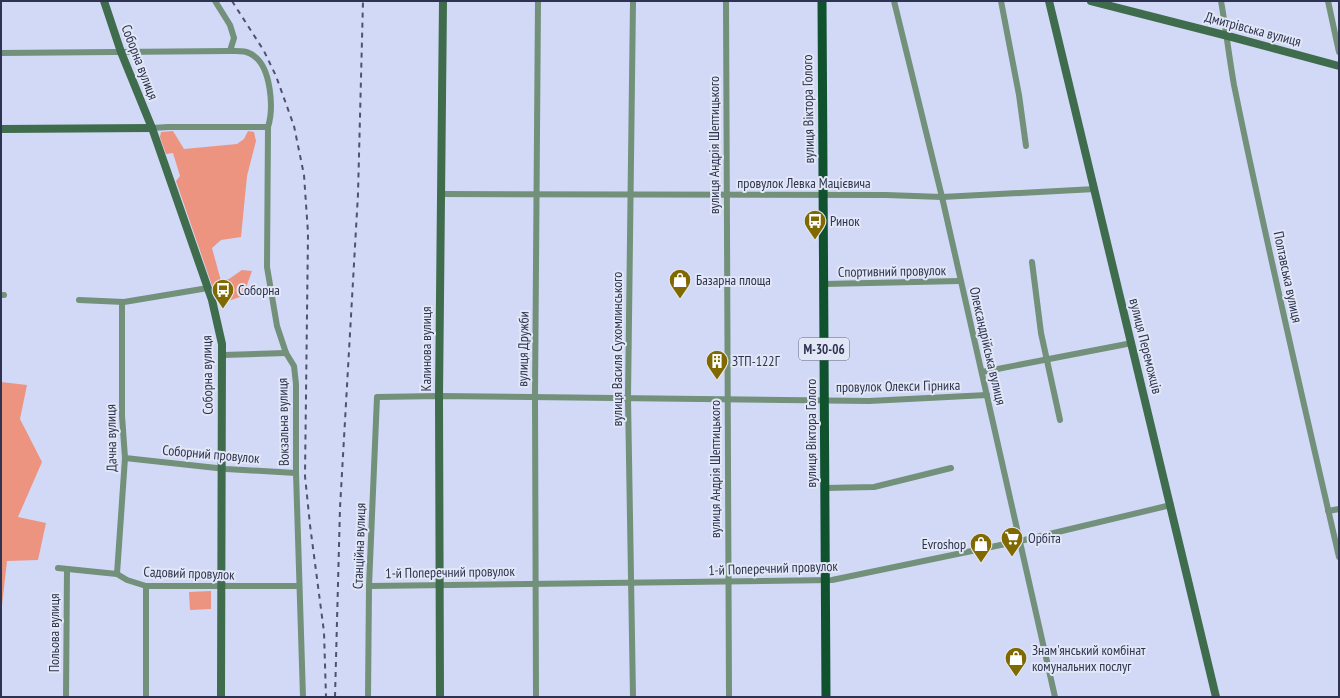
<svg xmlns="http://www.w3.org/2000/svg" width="1340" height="698" font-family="'PT Sans Narrow',sans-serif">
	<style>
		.green { fill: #ec947f }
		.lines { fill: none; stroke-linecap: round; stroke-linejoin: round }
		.street { stroke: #72907a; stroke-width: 6 }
		.secondary { stroke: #3e6c4d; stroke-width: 8 }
		.primary { stroke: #10522d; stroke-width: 9 }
		.rail { stroke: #4c526f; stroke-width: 2; stroke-dasharray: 5 5; stroke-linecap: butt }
		.labels { text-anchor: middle; stroke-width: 4; stroke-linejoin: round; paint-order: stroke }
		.shield { fill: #e2e7f6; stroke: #636982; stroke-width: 1 }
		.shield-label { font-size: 13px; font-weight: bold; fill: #2d3350 }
		.street-label { font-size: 14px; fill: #2d3350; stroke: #e2e7f6 }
		.poi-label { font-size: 14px; fill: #2d3350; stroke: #e2e7f6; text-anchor: start }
	</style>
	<rect width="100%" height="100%" fill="#d1d9f7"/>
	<!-- green -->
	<g class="green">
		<polygon points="173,131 184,149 237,144 244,139 248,131 254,132 256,141 247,176 241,237 221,240 212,248 221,281 229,279 242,270 252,271 243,296 225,302 216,297 176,181 180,176 173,153 166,154 160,137 161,132"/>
		<polygon points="1,382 27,385 20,419 42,462 18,517 46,523 38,560 7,561 1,614"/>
		<polygon points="211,591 211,609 190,610 189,592"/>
	</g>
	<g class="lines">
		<!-- street -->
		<g class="street">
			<path d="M 215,1 L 230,25 L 234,38 L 230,51 C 239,51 247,50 254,56 C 271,68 274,108 268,127 L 267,267 L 277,326 L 286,353 L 294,366 L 296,384 L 296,473 L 303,697"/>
			<polyline points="726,1 729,697"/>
			<polyline points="894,1 942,197 1055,697"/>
			<polyline points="1001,1 1019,95 1026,146"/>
			<path d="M 1221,1 C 1226,29 1229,57 1234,85 C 1266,243 1303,400 1339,557"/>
			<polyline points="1328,1 1339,52"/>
			<polyline points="1,53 230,51"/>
			<polyline points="152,128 168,127 268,127"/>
			<polyline points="441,194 886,195 942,197 1095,189"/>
			<polyline points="1032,262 1041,333 1060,420"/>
			<polyline points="824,284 960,281"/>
			<polyline points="1,295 4,295"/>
			<polyline points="79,300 124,302 208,288"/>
			<polyline points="223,355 286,353"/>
			<polyline points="982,372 1132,343"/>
			<polyline points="125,458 226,469 296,473"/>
			<polyline points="825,488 874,487 951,468"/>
			<polyline points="1328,511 1339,509"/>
			<polyline points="58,568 117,574 127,580 146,586 299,586"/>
			<polyline points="117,574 125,458 122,416 122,302"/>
			<polyline points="146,586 146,697"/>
			<polyline points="369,586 832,580 1020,541 1171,505"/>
			<polyline points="66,697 67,569"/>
			<polyline points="368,697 369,586 377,397 439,396 869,401 987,395"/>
			<polyline points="536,697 535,397 538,1"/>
			<polyline points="633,697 628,398 633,1"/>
		</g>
		<!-- secondary -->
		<g class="secondary">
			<polyline points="104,1 121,52 152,128 212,300 222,344 221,697"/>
			<polyline points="1049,1 1216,697"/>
			<polyline points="1091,1 1228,36 1339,66"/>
			<polyline points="1,129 152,128"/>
			<polyline points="440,697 439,396 443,1"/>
		</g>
		<!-- primary -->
		<polyline class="primary" points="822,1 826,697"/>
		<!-- rail -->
		<g class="rail">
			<polyline points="232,1 264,51 276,76 294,126 304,175 308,233 305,476 310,525 324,632 326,697"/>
			<polyline points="335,697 340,508 358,194 363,1"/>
		</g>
	</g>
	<!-- icons -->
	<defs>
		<g id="bus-pin" transform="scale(1.15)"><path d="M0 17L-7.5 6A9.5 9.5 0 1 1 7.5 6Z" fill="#806901" stroke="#e2e7f6"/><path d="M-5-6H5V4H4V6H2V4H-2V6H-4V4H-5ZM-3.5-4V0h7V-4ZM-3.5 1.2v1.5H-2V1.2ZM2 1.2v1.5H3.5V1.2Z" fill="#fff"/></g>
		<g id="shop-pin" transform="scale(1.15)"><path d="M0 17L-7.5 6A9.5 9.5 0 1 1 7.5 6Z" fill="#806901" stroke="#e2e7f6"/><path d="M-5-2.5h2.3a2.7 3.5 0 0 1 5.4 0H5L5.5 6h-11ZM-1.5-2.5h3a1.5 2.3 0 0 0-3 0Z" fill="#fff"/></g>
		<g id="building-pin" transform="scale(1.15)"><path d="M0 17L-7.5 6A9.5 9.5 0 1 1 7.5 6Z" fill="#806901" stroke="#e2e7f6"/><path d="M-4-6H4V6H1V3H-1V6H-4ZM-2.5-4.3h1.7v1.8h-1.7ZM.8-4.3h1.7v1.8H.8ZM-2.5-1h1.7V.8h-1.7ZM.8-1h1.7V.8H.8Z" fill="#fff"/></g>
		<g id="supermarket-pin" transform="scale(1.15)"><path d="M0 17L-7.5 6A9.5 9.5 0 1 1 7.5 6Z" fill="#806901" stroke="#e2e7f6"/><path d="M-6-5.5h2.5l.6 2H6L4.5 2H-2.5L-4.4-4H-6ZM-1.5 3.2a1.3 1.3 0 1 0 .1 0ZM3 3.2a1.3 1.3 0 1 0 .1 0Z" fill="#fff"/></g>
	</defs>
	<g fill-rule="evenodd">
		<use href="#bus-pin" x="815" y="221"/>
		<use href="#shop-pin" x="680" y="280"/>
		<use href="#bus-pin" x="223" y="290"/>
		<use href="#building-pin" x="717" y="361"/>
		<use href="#supermarket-pin" x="1012" y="538"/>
		<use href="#shop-pin" x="981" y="544"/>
		<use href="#shop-pin" x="1016" y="658"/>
	</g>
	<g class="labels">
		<!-- shield labels -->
		<rect class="shield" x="799" y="338" width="50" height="22" rx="3"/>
		<g class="shield-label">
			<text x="824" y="354">М-30-06</text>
		</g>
		<!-- street labels -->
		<g class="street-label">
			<text transform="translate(1253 29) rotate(15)" y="5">Дмитрівська вулиця</text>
			<text transform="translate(140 62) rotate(69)" y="5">Соборна вулиця</text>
			<text transform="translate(808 109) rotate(-91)" y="5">вулиця Віктора Голого</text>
			<text transform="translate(714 145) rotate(-90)" y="5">вулиця Андрія Шептицького</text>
			<text x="804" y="188">провулок Левка Мацієвича</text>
			<text transform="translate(892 271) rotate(-1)" y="5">Спортивний провулок</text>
			<text transform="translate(1288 277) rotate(78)" y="5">Полтавська вулиця</text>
			<text transform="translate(988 346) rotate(77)" y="5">Олександрійська вулиця</text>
			<text transform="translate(1146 346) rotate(76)" y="5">вулиця Переможців</text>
			<text transform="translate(426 349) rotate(-90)" y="5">Калинова вулиця</text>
			<text transform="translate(523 349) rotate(-89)" y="5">вулиця Дружби</text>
			<text transform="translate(617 349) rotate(-90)" y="5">вулиця Василя Сухомлинського</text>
			<text transform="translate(207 375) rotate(-91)" y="5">Соборна вулиця</text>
			<text transform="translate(898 386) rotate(-1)" y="5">провулок Олекси Гірника</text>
			<text transform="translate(283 422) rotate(-91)" y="5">Вокзальна вулиця</text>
			<text transform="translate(811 433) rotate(-90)" y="5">вулиця Віктора Голого</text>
			<text transform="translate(111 438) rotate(-91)" y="5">Дачна вулиця</text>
			<text transform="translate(211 454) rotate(5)" y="5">Соборний провулок</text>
			<text transform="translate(715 469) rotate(-90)" y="5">вулиця Андрія Шептицького</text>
			<text transform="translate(359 546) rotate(-88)" y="5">Станційна вулиця</text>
			<text transform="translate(773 568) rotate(-2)" y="5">1-й Поперечний провулок</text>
			<text transform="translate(450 572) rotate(-1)" y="5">1-й Поперечний провулок</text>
			<text transform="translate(189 573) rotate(2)" y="5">Садовий провулок</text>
			<text transform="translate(54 633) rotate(-90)" y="5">Польова вулиця</text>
		</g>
		<!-- poi labels -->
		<g class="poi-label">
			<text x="830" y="226">Ринок</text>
			<text x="696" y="285">Базарна площа</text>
			<text x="238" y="295">Соборна</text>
			<text x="732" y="366">ЗТП-122Г</text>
			<text x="1028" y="543">Орбіта</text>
			<text x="966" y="549" text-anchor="end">Evroshop</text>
			<text x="1032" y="655">Знам'янський комбінат<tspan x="1032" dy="16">комунальних послуг</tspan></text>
		</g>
	</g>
	<!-- border -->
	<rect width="1340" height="698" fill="none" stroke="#2d3350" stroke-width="4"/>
</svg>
